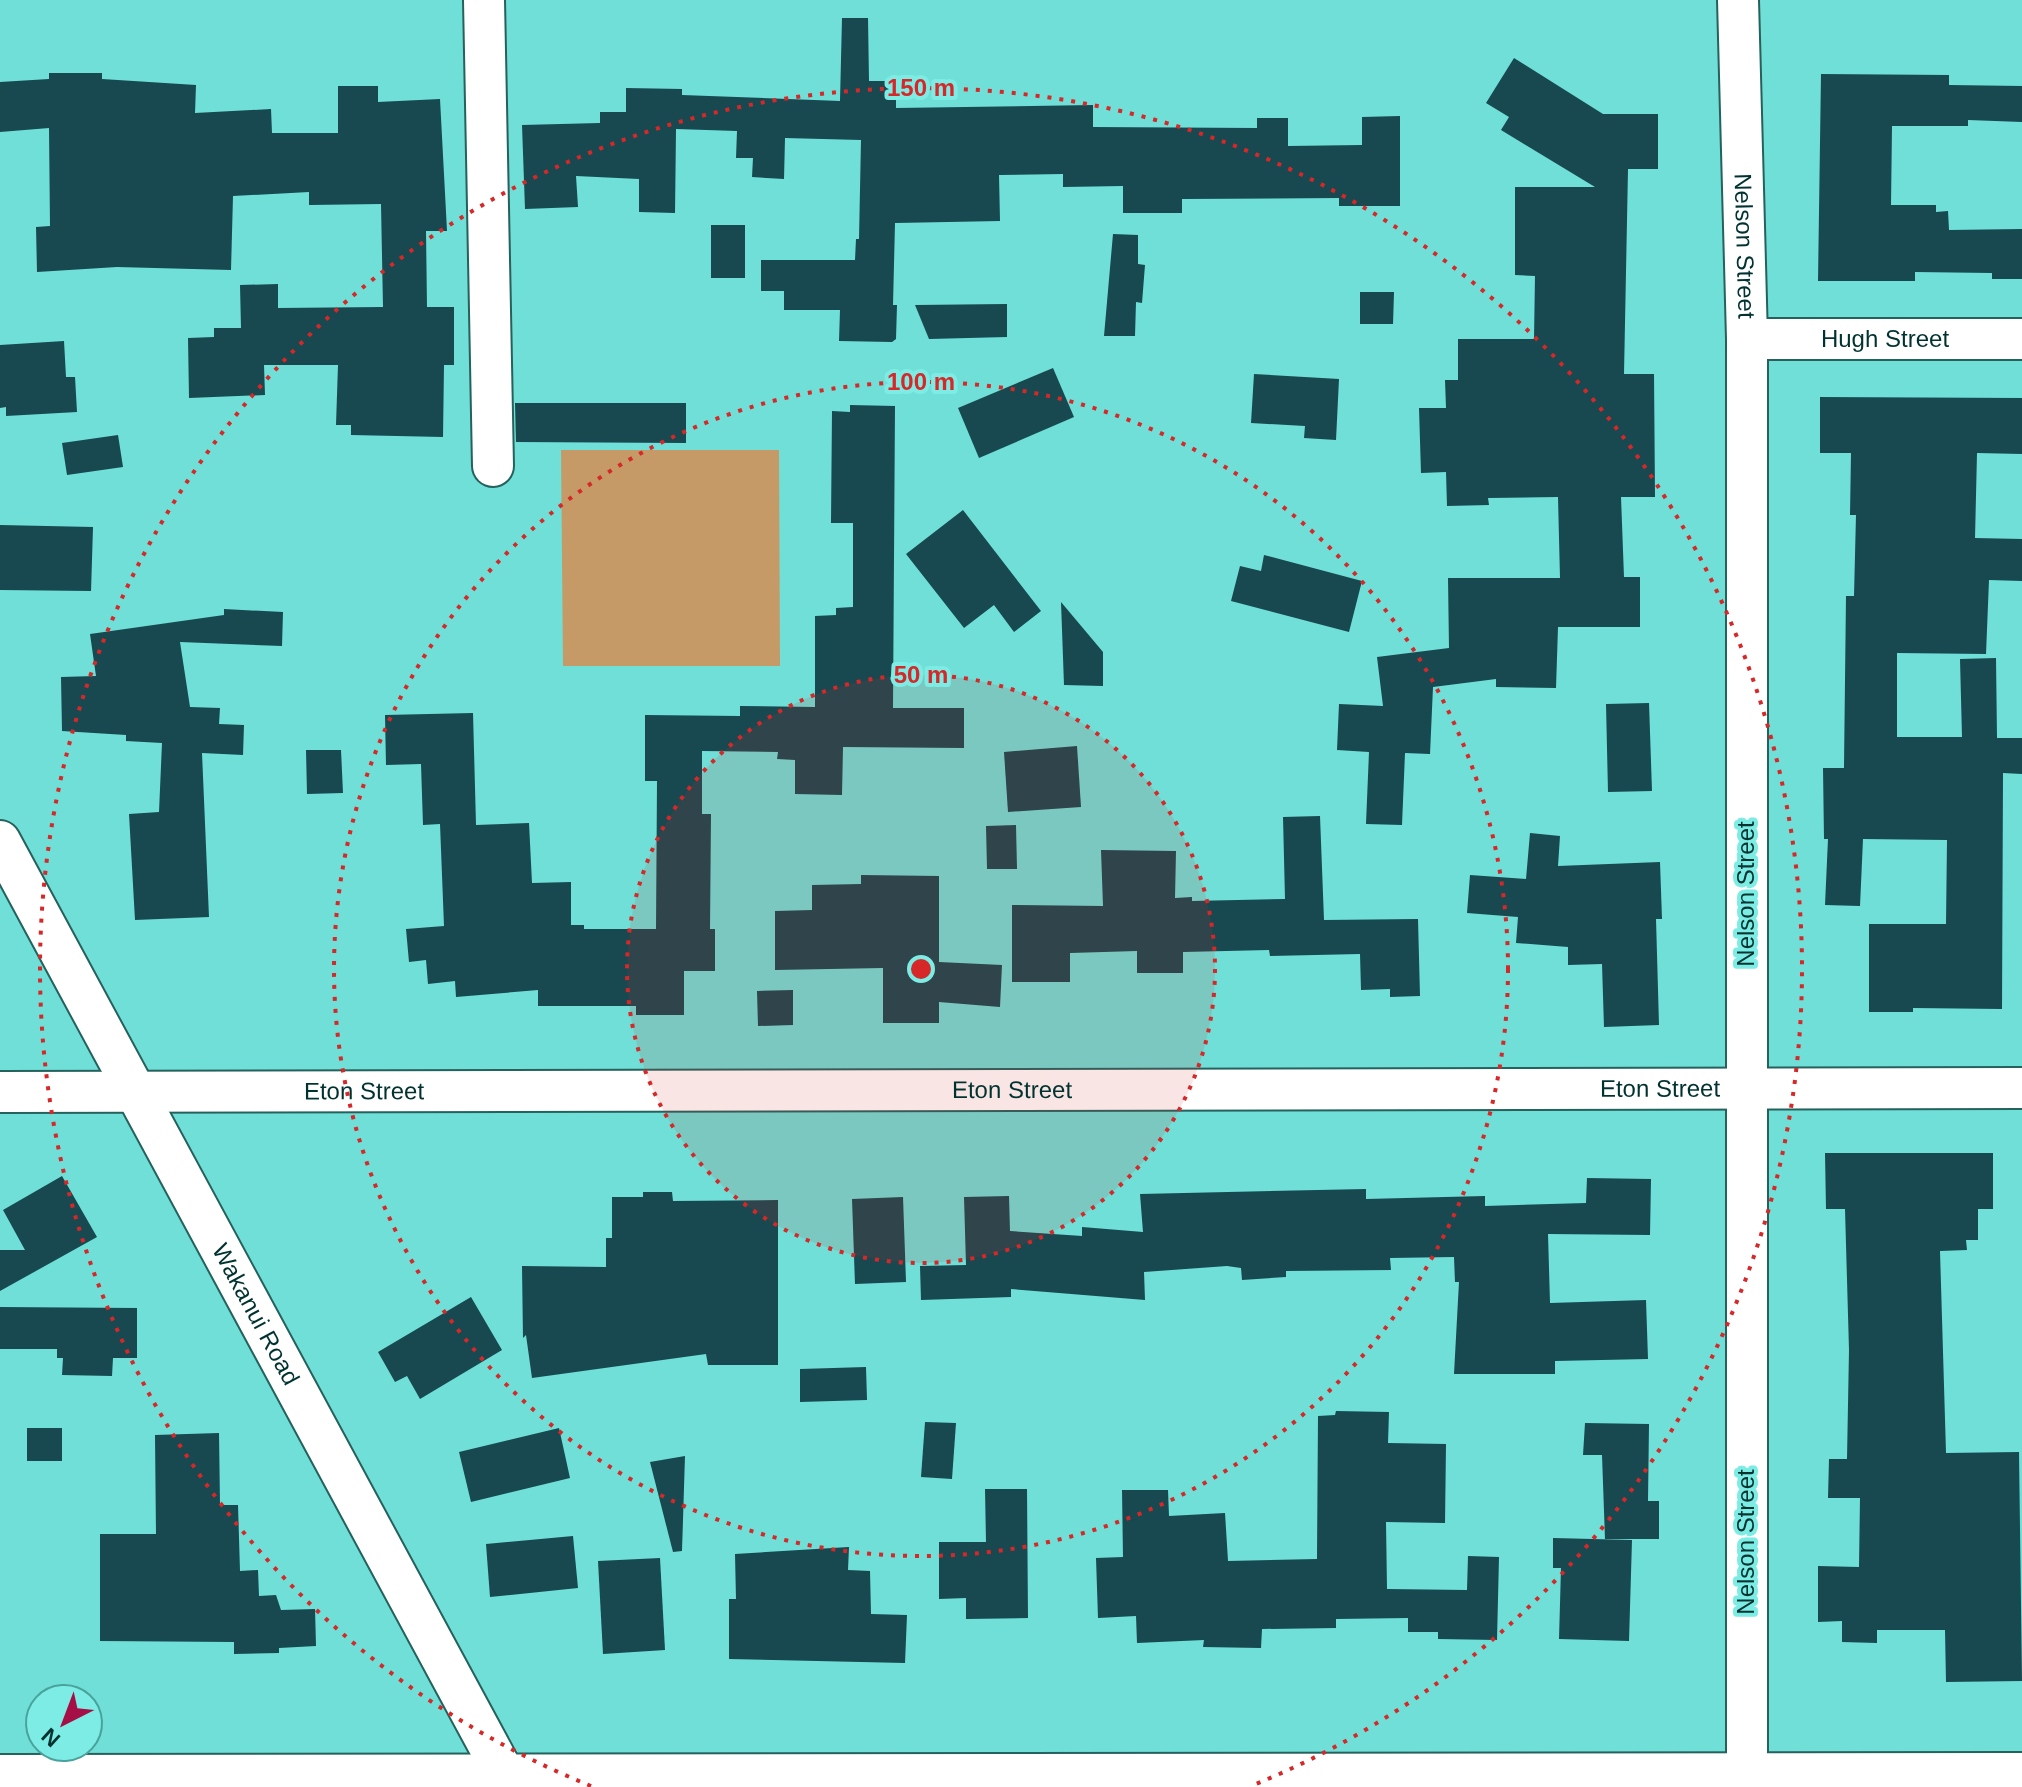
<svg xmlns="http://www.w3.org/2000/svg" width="2022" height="1787" font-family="Arial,sans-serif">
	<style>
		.green { fill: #c69a67 }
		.building { fill: #184850 }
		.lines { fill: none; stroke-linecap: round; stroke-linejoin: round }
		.minor-casing { stroke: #25615d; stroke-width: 44 }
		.minor { stroke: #fff; stroke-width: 40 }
		.ring { fill: none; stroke: #d62828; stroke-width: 4; stroke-dasharray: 4 8 }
		.labels { text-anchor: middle; stroke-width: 8; stroke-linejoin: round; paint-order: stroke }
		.street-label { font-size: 24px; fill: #003330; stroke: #7cece4 }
		.centre { fill: #d62828; stroke: #7cece4; stroke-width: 4 }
		.ring-label { font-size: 24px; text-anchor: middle; font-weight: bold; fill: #d62828; stroke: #7cece4; stroke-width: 8; stroke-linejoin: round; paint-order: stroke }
	</style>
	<rect width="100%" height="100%" fill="#6fdfd7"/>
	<!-- green -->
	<polygon class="green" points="561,450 779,450 780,666 563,666"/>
	<!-- building -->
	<g class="building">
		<polygon points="842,18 868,18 869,81 896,81 896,108 1093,105 1093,127 1257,128 1257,118 1288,118 1288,146 1362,145 1362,117 1400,116 1400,206 1339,206 1339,198 1182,199 1182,213 1123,213 1123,186 1063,187 1063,174 999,175 1000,221 895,223 893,305 897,305 896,339 892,342 839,341 840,310 784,310 784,291 761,291 761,260 855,260 856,239 859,239 861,140 785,138 784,179 752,177 753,158 736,158 737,131 676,129 675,213 639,212 639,179 576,176 578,207 525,209 522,125 600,123 600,112 626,112 626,88 682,89 682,95 840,101"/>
		<polygon points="1514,58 1603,114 1658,114 1658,169 1628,169 1624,374 1654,374 1655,497 1621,497 1624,577 1640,577 1640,627 1558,627 1556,688 1496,687 1496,679 1433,687 1430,754 1405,753 1402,825 1366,824 1369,752 1337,750 1339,704 1383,706 1377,657 1449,648 1448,578 1560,578 1558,497 1488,498 1489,505 1447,506 1446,472 1421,473 1419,408 1446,408 1445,380 1458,380 1458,339 1534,339 1535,276 1515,275 1515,187 1595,187 1501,130 1509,117 1486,103"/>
		<polygon points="49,73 102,73 102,79 196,85 195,113 271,109 272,133 338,133 338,86 378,86 378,102 440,99 447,231 426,231 427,307 454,307 454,365 444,365 443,437 351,435 351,425 336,425 338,365 264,365 265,395 189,398 188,338 214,337 214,328 241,328 240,285 278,284 278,308 383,307 381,204 309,205 309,192 233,196 231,270 117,267 37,272 36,227 50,226 49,128 0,132 0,82 49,79"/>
		<polygon points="1821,74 1949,75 1949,85 2022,86 2022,122 1968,120 1968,126 1892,126 1891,205 1936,205 1936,212 1948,211 1949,230 2022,229 2022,279 1992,279 1992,273 1915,272 1915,281 1818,281"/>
		<rect x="711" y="225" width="34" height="53"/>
		<polygon points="1113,234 1138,235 1138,264 1145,265 1142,303 1136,302 1135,336 1104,336"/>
		<polygon points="1360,292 1394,292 1393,324 1360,324"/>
		<polygon points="1007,304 1007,337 929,339 915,305"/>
		<polygon points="64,341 66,377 75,377 77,412 6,416 6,407 0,408 0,345"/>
		<polygon points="1053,368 1074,417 979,458 958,408"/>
		<polygon points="1254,374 1339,379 1336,440 1304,438 1305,426 1251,423"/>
		<polygon points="1820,397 2022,398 2022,454 1977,453 1975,538 2022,539 2022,581 1989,580 1986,654 1897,653 1897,737 1962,737 1960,659 1996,658 1997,738 2022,738 2022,774 2003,773 2002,1009 1913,1008 1913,1012 1869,1012 1869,924 1946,924 1947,840 1863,839 1860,906 1825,905 1828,839 1824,839 1823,768 1844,768 1846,596 1854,596 1856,515 1850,515 1851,453 1820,453"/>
		<polygon points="515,403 686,403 686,443 516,442"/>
		<polygon points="850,405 895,406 893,708 964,708 964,748 843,747 842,795 795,794 795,760 777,759 778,752 702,751 702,814 711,814 710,929 715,929 715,971 684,971 684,1015 636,1015 636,1006 538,1006 538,990 456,997 455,981 428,984 426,960 409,962 406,929 444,926 440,824 423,825 421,764 386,765 385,715 473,713 476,825 529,823 532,883 571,882 571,925 584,925 584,929 656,929 657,781 645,781 645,715 740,716 740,706 815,707 815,616 836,615 836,608 853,607 853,523 831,523 832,411 850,412"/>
		<polygon points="118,435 123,467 67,475 62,443"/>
		<polygon points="963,510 1041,611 1014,632 994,605 964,628 906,554"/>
		<polygon points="0,525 93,527 91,591 0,590"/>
		<polygon points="1264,555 1362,581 1349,632 1231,601 1240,566 1261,571"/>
		<polygon points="1061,602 1103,652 1103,686 1064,685"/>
		<polygon points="224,609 283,612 282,646 180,642 190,707 220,708 219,724 244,725 243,755 202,753 209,917 135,920 129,814 159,812 162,743 126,741 126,735 62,731 61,677 96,676 90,634 224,615"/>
		<polygon points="1649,703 1652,791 1608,792 1606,704"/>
		<polygon points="1077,746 1081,807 1008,812 1004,752"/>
		<polygon points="306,750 341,750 343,793 307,794"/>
		<polygon points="1320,816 1324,920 1418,919 1420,996 1390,997 1390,989 1361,990 1360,954 1270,956 1269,950 1183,952 1183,973 1137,973 1137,951 1070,953 1070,982 1012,982 1012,905 1103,906 1101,850 1176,851 1175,898 1192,897 1192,901 1285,899 1283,817"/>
		<polygon points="1016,825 1017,869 987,869 986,826"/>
		<polygon points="1530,833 1560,836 1558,866 1660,862 1662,919 1656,919 1659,1025 1604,1027 1602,964 1568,965 1568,947 1516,943 1518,917 1467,913 1470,875 1526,879"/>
		<polygon points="861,875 939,876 939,962 1002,965 1000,1007 939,1002 939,1023 883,1023 883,968 775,970 775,911 812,910 812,885 861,884"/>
		<polygon points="793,990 793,1025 758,1026 757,991"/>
		<polygon points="1825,1153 1993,1153 1993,1209 1978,1209 1978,1240 1966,1240 1967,1250 1940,1251 1946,1453 2019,1452 2022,1681 1946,1682 1945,1630 1877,1630 1877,1643 1842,1642 1842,1621 1818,1622 1818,1566 1859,1567 1860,1498 1828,1498 1829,1459 1847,1459 1849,1350 1845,1209 1826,1209"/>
		<polygon points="62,1176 97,1237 0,1291 0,1250 25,1250 3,1210"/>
		<polygon points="1587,1178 1651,1179 1650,1235 1548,1234 1550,1303 1646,1300 1648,1359 1555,1361 1555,1374 1454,1374 1459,1282 1455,1282 1454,1257 1390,1258 1391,1270 1286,1271 1286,1277 1242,1280 1241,1268 1227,1266 1144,1272 1145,1300 1011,1289 1011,1297 921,1300 920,1266 966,1265 964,1197 1009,1196 1010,1231 1082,1236 1082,1227 1143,1232 1140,1194 1366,1189 1366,1199 1485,1196 1485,1206 1586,1203"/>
		<polygon points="643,1192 672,1192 673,1201 778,1200 778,1365 708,1365 706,1354 532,1378 526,1335 523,1338 522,1266 606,1267 606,1238 612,1238 612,1197 643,1197"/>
		<polygon points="903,1197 906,1282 855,1284 852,1199"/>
		<polygon points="471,1297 502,1350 420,1399 407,1376 395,1382 378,1352"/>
		<polygon points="0,1307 137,1308 137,1358 113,1358 112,1376 62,1375 63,1358 57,1358 57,1349 0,1349"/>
		<polygon points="866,1367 867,1400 800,1402 800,1369"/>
		<polygon points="1336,1411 1389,1412 1388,1443 1446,1444 1445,1523 1386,1522 1387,1589 1467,1590 1468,1556 1499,1557 1497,1640 1438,1639 1438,1632 1408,1632 1408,1618 1336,1619 1336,1628 1262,1629 1261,1648 1203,1647 1204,1640 1137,1643 1136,1616 1098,1618 1096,1558 1123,1557 1122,1490 1168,1490 1169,1516 1225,1513 1228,1561 1317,1559 1318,1416 1335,1415"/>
		<polygon points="925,1422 956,1423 952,1479 921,1477"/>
		<polygon points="1585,1423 1649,1424 1648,1501 1659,1501 1659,1539 1605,1539 1602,1455 1583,1455"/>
		<rect x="27" y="1428" width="35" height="33"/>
		<polygon points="559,1428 570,1478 471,1502 459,1452"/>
		<polygon points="219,1433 220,1505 238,1505 240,1571 258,1570 259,1596 276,1595 281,1610 315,1609 316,1646 279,1648 279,1653 234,1654 234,1642 100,1641 100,1534 156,1534 155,1435"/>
		<polygon points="685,1456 682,1551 673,1552 650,1462"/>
		<polygon points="985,1489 1027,1489 1028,1618 966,1619 966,1598 939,1599 939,1542 986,1542"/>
		<polygon points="573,1536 578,1588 490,1597 486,1544"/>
		<polygon points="1553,1538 1632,1540 1629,1641 1559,1639 1561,1568 1553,1568"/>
		<polygon points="849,1547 848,1570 870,1571 871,1614 907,1615 905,1663 729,1659 729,1599 736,1599 735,1554"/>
		<polygon points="660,1558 665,1650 603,1654 598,1561"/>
	</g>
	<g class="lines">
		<!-- minor casing -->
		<g class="minor-casing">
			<g id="minor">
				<polyline points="484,0 493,466"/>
				<path id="s1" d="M 1738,0 L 1747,339 L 1747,1773 L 1755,1787"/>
				<path id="s2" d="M 1747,339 L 2022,339"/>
				<path id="s3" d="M 0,841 L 511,1787"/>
				<path id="s4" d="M 0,1092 L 2022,1088"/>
				<polyline points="0,1775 2022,1773"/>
			</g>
		</g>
		<!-- minor -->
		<use href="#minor" class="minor"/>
	</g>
	<!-- distance rings -->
	<circle cx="921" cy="969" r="294" fill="#d62828" fill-opacity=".12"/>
	<g class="ring">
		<circle cx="921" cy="969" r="294"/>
		<circle cx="921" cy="969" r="587"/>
		<path d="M591 1786A881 881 0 1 1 1251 1786"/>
	</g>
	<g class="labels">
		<!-- street labels -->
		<g class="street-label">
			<text dy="8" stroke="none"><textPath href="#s1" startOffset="246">Nelson Street</textPath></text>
			<text dy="8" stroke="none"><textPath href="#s2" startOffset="138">Hugh Street</textPath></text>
			<text transform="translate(1746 894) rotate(-90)" y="8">Nelson Street</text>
			<text dy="8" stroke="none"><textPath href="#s4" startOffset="1660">Eton Street</textPath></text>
			<text dy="8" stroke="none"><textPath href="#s4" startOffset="1012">Eton Street</textPath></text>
			<text dy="8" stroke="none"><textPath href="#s4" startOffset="364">Eton Street</textPath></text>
			<text dy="8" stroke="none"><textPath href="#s3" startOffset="538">Wakanui Road</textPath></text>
			<text transform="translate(1746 1542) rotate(-90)" y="8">Nelson Street</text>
		</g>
	</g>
	<circle cx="921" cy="969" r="12" class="centre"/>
	<g class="ring-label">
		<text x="921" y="96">150 m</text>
		<text x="921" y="390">100 m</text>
		<text x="921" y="683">50 m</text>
	</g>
	<!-- north arrow -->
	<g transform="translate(64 1723) rotate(222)"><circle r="38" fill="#7cece4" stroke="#4aa29c" stroke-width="2"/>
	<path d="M0-6L14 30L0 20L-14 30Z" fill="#a60f45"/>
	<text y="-12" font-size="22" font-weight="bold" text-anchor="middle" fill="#003330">N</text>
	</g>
</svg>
